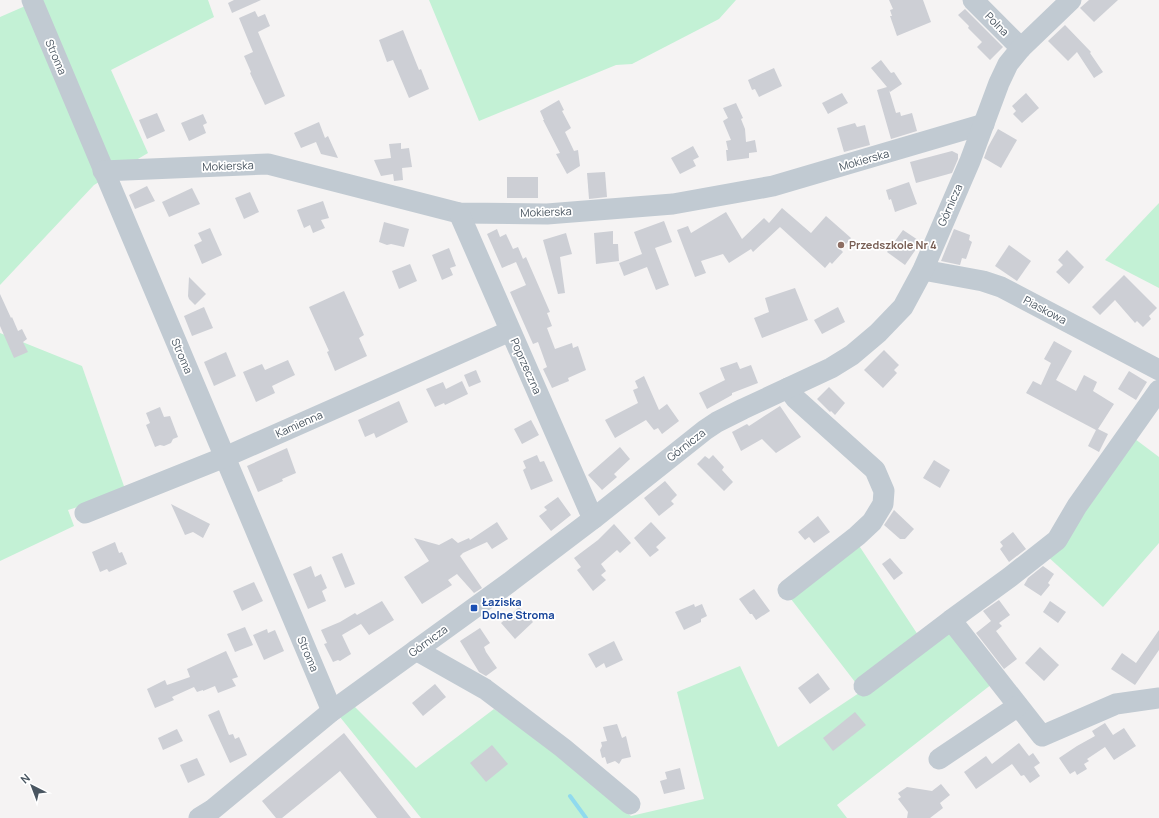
<svg xmlns="http://www.w3.org/2000/svg" width="1159" height="818" font-family="Manrope,sans-serif">
	<style>
		.green { fill: #c3f1d5 }
		.lines { fill: none; stroke-linecap: round; stroke-linejoin: round }
		.stream { stroke: #90daee; stroke-width: 4 }
		.building { fill: #cdcfd5 }
		.minor { stroke: #c1cad2; stroke-width: 21 }
		.education-dot { fill: #8d6e63; stroke: #fff; stroke-width: 1.5 }
		.transit-dot { fill: #1a4fb4; stroke: #fff; stroke-width: 1.5 }
		.labels { text-anchor: middle; stroke-width: 3.5; stroke-linejoin: round; paint-order: stroke }
		.street-label { font-size: 11px; fill: #4a5661; stroke: #fff }
		.education-label { font-size: 11px; font-weight: bold; fill: #785e54; stroke: #fff; text-anchor: start }
		.transit-label { font-size: 11px; font-weight: bold; fill: #164399; stroke: #fff; text-anchor: start }
	</style>
	<rect width="100%" height="100%" fill="#f5f3f3"/>
	<!-- green -->
	<g class="green">
		<polygon points="39,0 208,0 214,17 111,70 148,153 94,185 0,285 0,17"/>
		<polygon points="429,0 736,0 719,19 632,64 616,65 479,121"/>
		<polygon points="1159,203 1159,288 1105,260"/>
		<polygon points="0,333 82,366 126,492 68,510 74,526 0,561"/>
		<polygon points="1131,436 1159,457 1159,543 1103,607 1046,555"/>
		<polygon points="852,535 922,641 943,626 992,684 837,805 847,818 421,818 340,717 354,706 416,768 494,709 559,753 631,816 704,799 677,692 740,666 778,747 862,691 784,590"/>
	</g>
	<g class="lines">
		<!-- stream -->
		<polyline class="stream" points="570,796 586,818"/>
	</g>
	<!-- building -->
	<g class="building">
		<polygon points="234,0 261,0 232,13 228,3"/>
		<polygon points="889,0 923,0 931,22 897,36 890,16 892,16 890,10 893,9"/>
		<polygon points="1089,0 1118,0 1094,22 1080,8"/>
		<polygon points="965,9 1003,47 990,60 977,47 982,42 968,28 969,26 958,15"/>
		<polygon points="255,11 258,17 265,14 270,26 258,32 285,96 265,105 250,73 251,72 244,56 253,52 239,18"/>
		<polygon points="1065,25 1091,52 1090,53 1103,72 1094,78 1077,52 1068,61 1048,41"/>
		<polygon points="403,30 419,70 421,69 429,89 409,98 393,60 387,62 379,40"/>
		<polygon points="881,60 891,73 894,72 902,84 890,92 889,90 896,113 900,112 901,116 912,113 917,131 891,139 877,90 887,87 871,68"/>
		<polygon points="774,68 782,86 759,97 755,89 752,90 748,80"/>
		<polygon points="842,93 848,103 828,114 822,103"/>
		<polygon points="1026,93 1039,108 1022,123 1013,114 1016,111 1012,106"/>
		<polygon points="559,100 564,110 562,111 571,128 565,132 574,151 578,150 580,166 567,174 556,154 560,153 543,120 544,120 540,111"/>
		<polygon points="736,103 743,118 741,119 745,129 746,142 755,140 757,152 749,153 749,158 727,161 726,150 728,150 726,141 731,140 723,121 728,118 723,108"/>
		<polygon points="157,113 165,131 147,139 139,120"/>
		<polygon points="203,114 207,123 203,125 206,133 189,141 181,123"/>
		<polygon points="319,122 325,138 328,136 338,158 321,154 316,142 301,148 294,133"/>
		<polygon points="855,123 857,127 865,125 870,145 844,152 837,128"/>
		<polygon points="998,129 1017,140 1001,168 984,158 988,147"/>
		<polygon points="401,143 401,149 409,148 412,167 402,168 403,180 394,181 393,174 381,176 374,160 391,158 389,144"/>
		<polygon points="693,146 699,157 693,160 696,166 680,174 671,158"/>
		<polygon points="952,151 958,154 958,159 952,173 916,183 910,162"/>
		<polygon points="605,172 607,197 589,199 587,173"/>
		<rect x="507" y="177" width="31" height="21"/>
		<polygon points="909,182 917,204 895,212 891,199 889,200 886,190"/>
		<polygon points="147,186 155,201 135,209 129,195"/>
		<polygon points="192,188 200,204 169,217 162,202"/>
		<polygon points="250,192 259,212 244,219 235,198"/>
		<polygon points="323,201 329,218 321,220 325,228 313,233 310,225 304,228 297,210"/>
		<polygon points="782,208 811,233 826,216 851,238 841,250 843,252 832,264 830,262 825,268 780,227 753,252 751,249 729,263 723,254 701,261 706,273 695,277 677,230 688,226 691,233 726,212 742,239 764,218 769,223"/>
		<polygon points="664,221 672,242 655,248 669,285 656,290 647,267 624,276 619,263 642,254 634,232"/>
		<polygon points="384,222 409,229 404,247 391,244 387,245 379,242"/>
		<polygon points="210,228 222,255 202,264 194,245 202,241 198,233"/>
		<polygon points="497,229 500,237 506,234 513,249 518,247 523,259 526,257 550,312 547,313 552,326 547,328 555,349 572,343 573,348 578,346 586,370 568,378 569,381 552,388 543,369 547,367 538,342 533,344 510,292 526,285 516,262 502,268 487,234"/>
		<polygon points="954,229 970,235 969,240 972,242 966,259 962,258 960,265 941,261"/>
		<polygon points="903,230 921,242 905,265 887,252"/>
		<polygon points="613,231 613,244 618,244 619,261 596,264 594,233"/>
		<polygon points="566,233 572,254 560,257 565,293 558,294 543,240"/>
		<polygon points="1009,245 1031,261 1017,281 995,266"/>
		<polygon points="449,248 456,266 450,268 453,275 442,280 432,255"/>
		<polygon points="1067,250 1084,267 1069,284 1056,272 1063,265 1058,260"/>
		<polygon points="410,264 417,281 399,289 392,271"/>
		<polygon points="1124,275 1157,308 1149,316 1151,319 1143,327 1137,321 1135,323 1115,300 1100,315 1092,307"/>
		<polygon points="189,277 206,294 195,305 189,299 188,296"/>
		<polygon points="795,288 808,320 762,338 754,318 769,312 765,298"/>
		<polygon points="344,291 364,335 359,338 367,356 335,371 327,352 329,351 309,307"/>
		<polygon points="0,294 11,318 12,317 18,331 22,329 27,339 23,342 28,352 14,358 0,326"/>
		<polygon points="204,307 213,328 192,336 184,316"/>
		<polygon points="838,307 845,322 822,334 814,320"/>
		<polygon points="1054,341 1072,351 1056,380 1076,391 1084,375 1097,382 1093,391 1114,404 1098,429 1108,434 1099,452 1088,446 1096,430 1026,393 1033,381 1041,385 1051,363 1044,359"/>
		<polygon points="884,350 899,365 894,370 897,373 883,388 864,370"/>
		<polygon points="226,352 236,376 214,386 204,362"/>
		<polygon points="288,360 295,375 272,386 275,393 256,402 243,372 262,364 265,370"/>
		<polygon points="737,362 740,369 751,365 758,383 732,393 732,395 707,409 699,393 725,380 720,368"/>
		<polygon points="476,370 481,382 469,387 464,375"/>
		<polygon points="1129,371 1147,382 1136,400 1118,389"/>
		<polygon points="644,376 659,410 667,404 679,421 662,434 658,428 654,430 646,420 615,438 605,420 638,403 633,390 638,388 635,381"/>
		<polygon points="462,381 468,394 445,405 444,403 435,407 426,389 443,382 446,389"/>
		<polygon points="829,387 845,403 835,415 831,411 830,412 817,399"/>
		<polygon points="399,401 408,422 376,438 374,433 365,437 358,420"/>
		<polygon points="780,406 801,437 776,453 762,439 741,451 732,432 747,424 749,426"/>
		<polygon points="160,407 164,417 170,416 178,437 173,439 171,443 164,446 160,445 155,447 146,425 150,423 146,413"/>
		<polygon points="531,420 539,435 522,444 514,429"/>
		<polygon points="620,447 630,459 614,474 617,477 602,490 588,475"/>
		<polygon points="287,448 296,473 282,479 283,481 258,492 247,466"/>
		<polygon points="537,455 540,462 544,461 553,481 531,490 523,470 526,468 523,461"/>
		<polygon points="713,455 724,467 722,470 733,482 724,491 697,464 705,456 709,459"/>
		<polygon points="934,460 950,470 940,488 923,478"/>
		<polygon points="665,481 677,495 671,501 674,504 659,516 644,498"/>
		<polygon points="558,497 571,515 551,531 539,516 547,510 544,507"/>
		<polygon points="171,504 210,524 203,538 193,532 185,535"/>
		<polygon points="894,510 914,529 905,539 900,539 884,525"/>
		<polygon points="818,516 830,532 814,543 809,537 805,540 798,532"/>
		<polygon points="497,522 508,539 492,549 487,542 463,553 460,556 482,588 474,593 457,574 448,580 452,585 422,604 404,577 429,561 414,538 439,545 452,538 458,543 469,538 470,540"/>
		<polygon points="651,522 666,538 656,547 659,550 650,557 634,538"/>
		<polygon points="614,524 631,543 620,553 617,550 601,564 606,571 601,575 606,580 593,591 577,570 581,567 574,558 598,540"/>
		<polygon points="1013,532 1026,549 1009,562 1000,549 1003,546 1000,542"/>
		<polygon points="115,542 119,553 122,552 127,564 109,572 107,569 100,572 92,552"/>
		<polygon points="342,553 355,584 345,588 332,557"/>
		<polygon points="890,558 903,573 894,580 882,564"/>
		<polygon points="311,566 315,577 321,574 327,588 322,591 326,601 308,609 293,574"/>
		<polygon points="1043,566 1054,574 1048,583 1050,585 1041,596 1024,585 1028,578"/>
		<polygon points="254,582 263,601 242,611 233,591"/>
		<polygon points="754,589 770,611 756,620 752,614 750,614 739,599"/>
		<polygon points="999,600 1010,615 999,623 1002,626 996,631 1017,659 1004,669 976,633 991,621 983,611"/>
		<polygon points="382,601 394,620 369,635 361,624 342,635 351,654 340,661 338,660 333,662 324,644 327,643 321,630 340,622 355,613 357,615"/>
		<polygon points="1050,601 1066,612 1058,623 1043,612"/>
		<polygon points="694,604 695,607 702,604 707,616 701,619 701,622 684,630 675,612"/>
		<polygon points="519,607 533,622 515,639 501,623"/>
		<polygon points="245,627 253,645 235,652 227,634"/>
		<polygon points="480,628 490,643 484,647 486,652 497,668 486,676 479,672 460,641"/>
		<polygon points="267,629 268,633 275,630 284,651 264,660 253,635"/>
		<polygon points="1159,630 1159,650 1135,685 1111,669 1122,653 1136,663"/>
		<polygon points="614,641 623,660 606,668 604,663 596,668 588,654"/>
		<polygon points="1040,647 1059,665 1044,681 1025,663"/>
		<polygon points="226,651 238,677 232,679 236,686 218,693 215,686 203,691 203,690 197,692 194,687 172,697 174,700 155,708 147,689 165,680 167,685 190,677 187,669"/>
		<polygon points="818,673 830,689 810,704 798,688"/>
		<polygon points="435,684 446,697 423,716 412,703"/>
		<polygon points="219,710 229,735 233,734 235,739 239,737 247,755 230,763 208,715"/>
		<polygon points="855,712 866,725 833,751 823,738"/>
		<polygon points="1105,723 1113,735 1124,728 1136,746 1114,760 1105,747 1087,759 1089,761 1084,764 1087,769 1077,775 1075,771 1070,774 1059,758 1077,746 1095,736 1092,731"/>
		<polygon points="617,724 622,738 626,736 631,757 622,759 619,764 615,761 607,764 605,757 602,758 600,750 602,746 601,742 607,741 603,727"/>
		<polygon points="177,729 183,741 163,750 158,738"/>
		<polygon points="344,733 411,818 377,818 340,771 282,818 276,818 262,801"/>
		<polygon points="1019,743 1029,756 1033,753 1040,763 1034,767 1040,776 1030,783 1024,775 1021,776 1012,764 976,789 964,772 986,756 992,764"/>
		<polygon points="492,745 508,764 486,782 470,763"/>
		<polygon points="197,758 205,775 188,783 180,765"/>
		<polygon points="680,768 685,789 664,794 660,781 667,779 665,772"/>
		<polygon points="941,784 950,795 940,803 943,808 930,818 907,818 908,812 898,799 901,797 898,793 907,787 932,791"/>
	</g>
	<g class="lines">
		<!-- minor -->
		<g class="minor">
			<polyline points="32,0 332,711"/>
			<polyline points="973,0 1021,48"/>
			<polyline points="103,171 268,164 459,213 547,214 673,204 773,186 984,124"/>
			<polyline points="459,213 593,519"/>
			<polyline points="923,270 983,281 1001,287 1159,370"/>
			<polyline points="788,388 796,399 875,470 884,491 883,504 872,522 857,536 788,590"/>
			<polyline points="1159,390 1077,506 1057,540 1010,577 951,620 1042,736 1116,704 1159,698"/>
			<polyline points="85,513 225,457 510,331"/>
			<polyline points="416,650 485,689 563,748 630,804"/>
			<polyline points="864,686 951,620"/>
			<polyline points="939,759 1018,706"/>
			<polyline points="199,818 212,810 332,711 510,582 593,519 705,430 717,422 743,409 831,368 852,355 878,333 903,307 923,270 970,161 999,83 1008,64 1021,48 1071,0"/>
		</g>
	</g>
	<!-- markers -->
	<circle class="education-dot" cx="841" cy="245" r="4"/>
	<rect class="transit-dot" x="470" y="604" width="8" height="8" rx="2"/>
	<g class="labels">
		<!-- street labels -->
		<g class="street-label">
			<text transform="translate(997 24) rotate(45)" y="4">Polna</text>
			<text transform="translate(56 57) rotate(67)" y="4">Stroma</text>
			<text transform="translate(864 160) rotate(-16)" y="4">Mokierska</text>
			<text transform="translate(228 166) rotate(-2)" y="4">Mokierska</text>
			<text transform="translate(950 205) rotate(-66)" y="4">Górnicza</text>
			<text transform="translate(546 212) rotate(-2)" y="4">Mokierska</text>
			<text transform="translate(1045 310) rotate(28)" y="4">Piaskowa</text>
			<text transform="translate(182 356) rotate(67)" y="4">Stroma</text>
			<text transform="translate(526 366) rotate(66)" y="4">Poprzeczna</text>
			<text transform="translate(299 424) rotate(-24)" y="4">Kamienna</text>
			<text transform="translate(686 445) rotate(-38)" y="4">Górnicza</text>
			<text transform="translate(428 641) rotate(-36)" y="4">Górnicza</text>
			<text transform="translate(308 654) rotate(67)" y="4">Stroma</text>
		</g>
		<!-- education labels -->
		<g class="education-label">
			<text x="849" y="249">Przedszkole Nr 4</text>
		</g>
		<!-- transit labels -->
		<g class="transit-label">
			<text x="482" y="606">Łaziska<tspan x="482" dy="13">Dolne Stroma</tspan></text>
		</g>
	</g>
	<!-- north arrow -->
	<g transform="translate(32 786) rotate(318)" stroke="#ffffff" stroke-width="3" paint-order="stroke">
	<path d="M0-3L7 15L0 10L-7 15Z" fill="#4a5661"/>
	<text y="-6" font-size="11" font-weight="bold" text-anchor="middle" fill="#4a5661">N</text>
	</g>
</svg>
